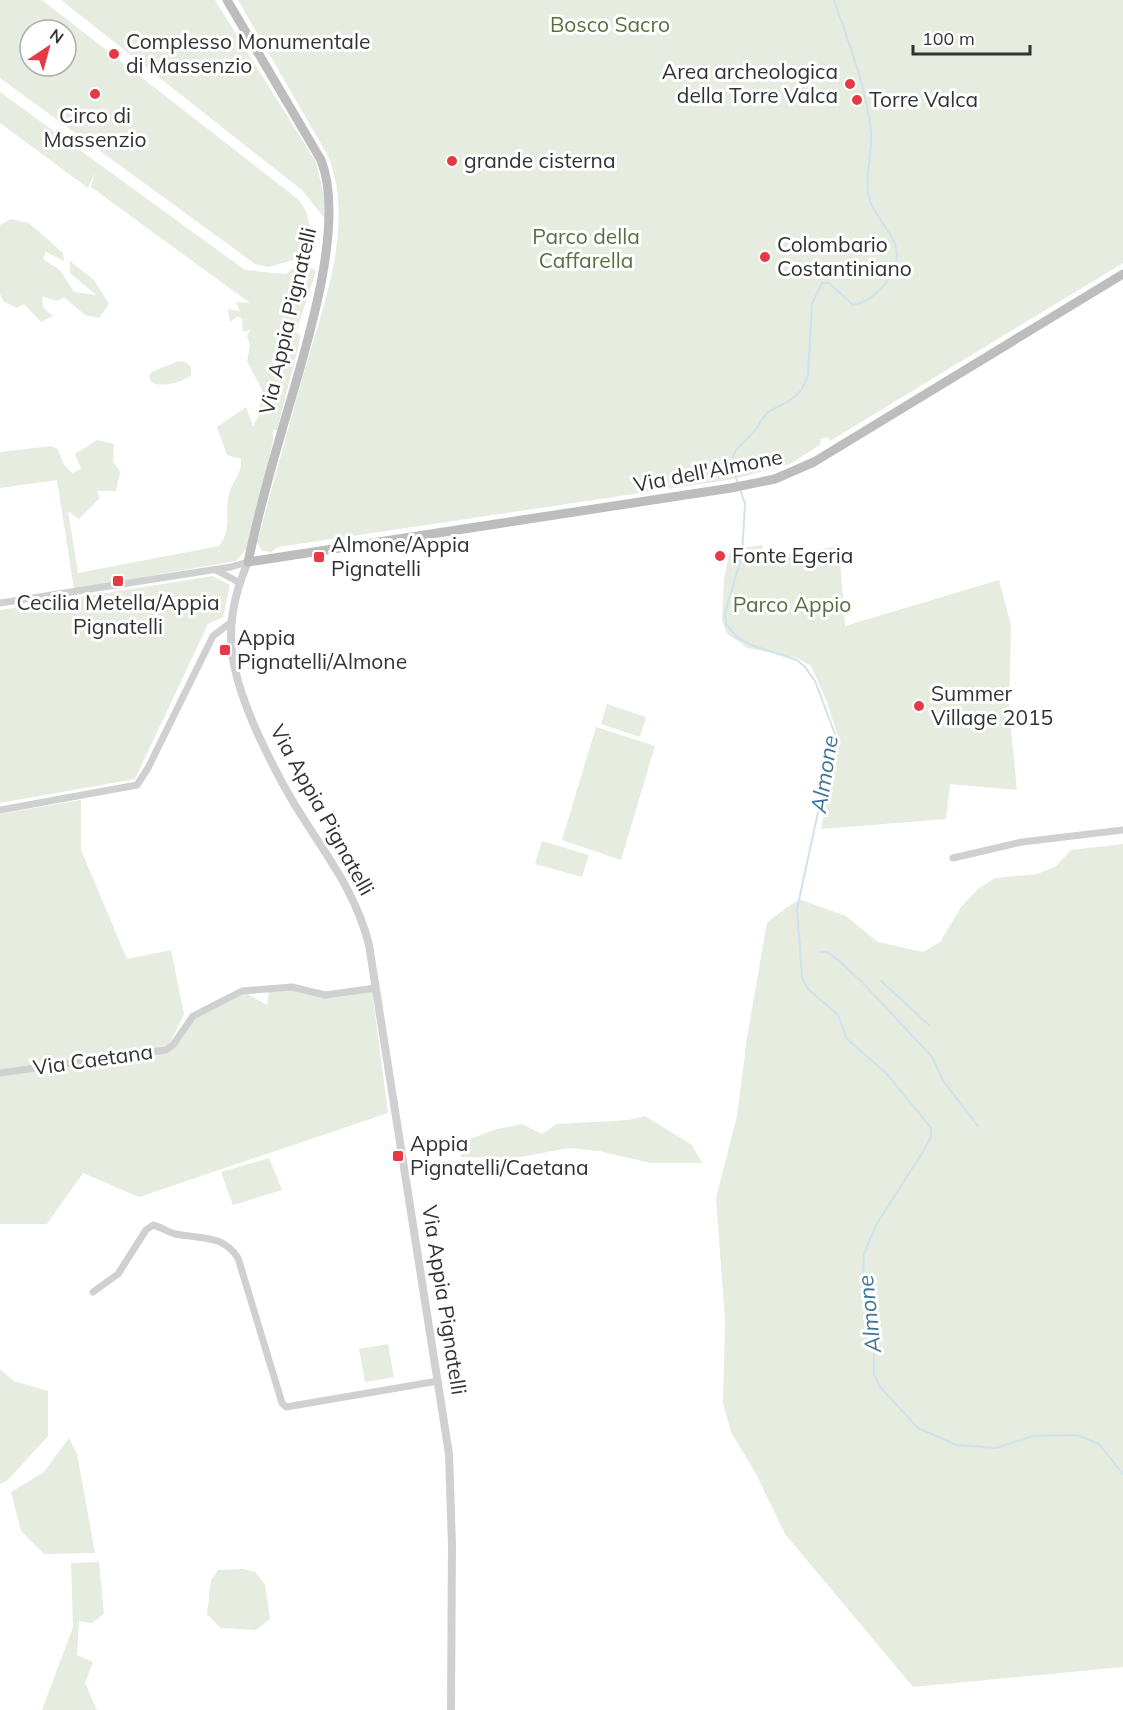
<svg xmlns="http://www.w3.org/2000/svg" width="1123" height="1710" font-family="Mulish,sans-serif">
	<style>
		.green { fill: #e6ecdf; fill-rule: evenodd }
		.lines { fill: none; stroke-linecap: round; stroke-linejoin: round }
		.stream { stroke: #cfe2ee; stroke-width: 2 }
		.minor { stroke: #d0d0d0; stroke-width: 7 }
		.tertiary { stroke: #d0d0d0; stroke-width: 8 }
		.secondary { stroke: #bdbdbd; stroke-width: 9 }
		.poi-dot { fill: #e63946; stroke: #fff; stroke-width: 2 }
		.labels { text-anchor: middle; stroke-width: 6; stroke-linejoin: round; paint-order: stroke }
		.park-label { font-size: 21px; fill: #56703f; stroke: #fff }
		.poi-label { font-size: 21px; fill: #333; stroke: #fff; text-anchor: start }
		.street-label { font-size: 21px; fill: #333; stroke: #fff }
		.water-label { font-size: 22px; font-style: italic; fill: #3f7597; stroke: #fff }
	</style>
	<rect width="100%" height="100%" fill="#fff"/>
	<!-- green -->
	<g class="green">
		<path d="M 0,0 L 42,0 L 299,200 L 306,211 L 311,230 L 293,260 L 269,267 L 255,264 L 0,78 ZM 30,30 L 66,30 L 66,66 L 30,66 Z"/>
		<polygon points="61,0 215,0 316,162 324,196 325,219 303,191"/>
		<path d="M 238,0 L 1123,0 L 1123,263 L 830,441 L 827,437 L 821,439 L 820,445 L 790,464 L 734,479 L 278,547 L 271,552 L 262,551 L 257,542 C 272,489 286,436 301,383 C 320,314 357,227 328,156 Z"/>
		<path d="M 0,92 L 245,270 L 285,274 L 303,262 L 316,271 L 296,332 L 300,335 L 299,344 L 277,430 L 273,430 L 273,441 L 249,546 L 236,561 L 74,589 L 57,480 L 0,488 L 0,452 L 51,446 L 58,449 L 64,465 L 72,473 L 81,469 L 75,454 L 97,440 L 114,444 L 113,461 L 120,472 L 116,491 L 97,491 L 100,498 L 79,519 L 68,511 L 78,573 L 219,546 C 233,528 224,515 229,495 C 232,479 241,479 241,459 L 227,455 L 217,427 L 246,407 L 253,426 L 258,417 L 262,390 L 247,361 L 250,345 L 247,336 L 250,330 L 243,332 L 242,318 L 237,317 L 230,322 L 228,309 L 240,311 L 236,302 L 250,303 L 91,187 L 95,172 L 88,188 L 0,123 Z"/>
		<polygon points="11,219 29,223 63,253 64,261 46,252 43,259 60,270 74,292 96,295 70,273 70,261 94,280 109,304 99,318 85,315 64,297 57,301 42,296 43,308 53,316 41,322 24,304 17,308 3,301 0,294 0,225"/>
		<path d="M 178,361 L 186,362 L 191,367 L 191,375 C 182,383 163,387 152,383 L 149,377 L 152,372 Z"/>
		<polygon points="762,545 765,559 839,546 845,626 999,580 1011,625 1009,710 1017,790 950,784 946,819 821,829 839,740 827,702 811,666 797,658 748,648 727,634 722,620 724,579 730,550"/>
		<polygon points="213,576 230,585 223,617 208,624 135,779 0,803 0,610"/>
		<polygon points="607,704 646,717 640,737 601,724"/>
		<polygon points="596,727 655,746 621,860 562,840"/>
		<polygon points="81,800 81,850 127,959 171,950 184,1014 168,1047 201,1011 242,991 267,1005 269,991 299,989 319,997 372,990 388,1113 139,1197 83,1173 47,1224 0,1224 0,814"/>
		<polygon points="542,841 589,855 582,877 535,864"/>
		<polygon points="1123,844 1123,1667 913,1687 785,1534 756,1474 731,1432 723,1403 725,1320 716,1198 737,1116 747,1038 767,922 799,899 846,916 878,942 923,952 940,942 961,907 979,888 995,878 1037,874 1055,867 1071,850"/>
		<polygon points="645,1116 692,1145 702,1163 651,1163 599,1151 569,1148 515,1158 460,1157 470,1139 497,1129 522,1124 542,1134 557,1124 629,1120"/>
		<polygon points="269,1158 282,1190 233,1205 221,1172"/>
		<polygon points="388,1344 394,1377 365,1382 359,1349"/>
		<polygon points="0,1369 14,1381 48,1391 48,1436 8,1480 0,1484"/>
		<polygon points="69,1438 77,1454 95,1553 44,1554 21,1531 11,1492 44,1472"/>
		<polygon points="99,1562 104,1614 92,1623 79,1621 77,1655 93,1662 85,1683 97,1710 42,1710 73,1627 71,1563"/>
		<polygon points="244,1569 255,1572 265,1584 270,1619 256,1630 221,1628 207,1614 211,1580 218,1570"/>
	</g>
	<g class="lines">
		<!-- stream -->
		<g class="stream">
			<path d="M 738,484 C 726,447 736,454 756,429 C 760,423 764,414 770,411 C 790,400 800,399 808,375 L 812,304 L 822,283 L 829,283 L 853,305 C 873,302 891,281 896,262 C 902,240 877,221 870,201 C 863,179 873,154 871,132 C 867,89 848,41 834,0"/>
			<polyline points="740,489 745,504 742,555 725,613 726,624 737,637 751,645 797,660 805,667 815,681 835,734 797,909 802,977 808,989 838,1015 847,1039 887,1074 931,1128 931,1137 924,1150 876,1225 864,1254 862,1294 865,1312 874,1337 874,1375 880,1387 918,1428 957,1445 996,1448 1033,1436 1077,1435 1099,1444 1123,1474"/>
			<polyline points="821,952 827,952 838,960 862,982 932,1057 944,1082 978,1126"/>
			<polyline points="881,981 929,1025"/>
		</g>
		<!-- minor -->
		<g class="minor">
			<polyline points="216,570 240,583"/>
			<polyline points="0,603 231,567 248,562"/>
			<polyline points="0,810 137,785 148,768 213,636 230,623"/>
			<polyline points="953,858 1022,842 1123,830"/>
			<polyline points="0,1073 166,1050 173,1045 193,1016 242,991 292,987 325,995 376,988"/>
			<path d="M 93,1292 L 118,1274 L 146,1230 L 153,1225 C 161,1227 168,1232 175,1234 C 201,1239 222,1234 238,1258 L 282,1403 L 286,1407 L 438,1381"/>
		</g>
		<!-- tertiary -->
		<path class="tertiary" d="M 248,562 C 220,626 229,669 257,732 C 268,756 281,782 295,805 C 323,851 356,891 369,945 L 449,1454 L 452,1545 L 451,1710"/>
		<!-- secondary -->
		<path class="secondary" d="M 227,0 L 321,160 C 348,228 300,366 280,437 C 268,478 257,520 248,562 L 731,488 L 775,479 L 814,462 L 1123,274"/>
	</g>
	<!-- markers -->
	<g class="poi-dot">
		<circle cx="114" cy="54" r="6"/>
		<circle cx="850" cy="84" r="6"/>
		<circle cx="95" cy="94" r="6"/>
		<circle cx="857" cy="100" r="6"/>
		<circle cx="452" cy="161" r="6"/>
		<circle cx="765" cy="257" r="6"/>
		<circle cx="720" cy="556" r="6"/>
		<rect x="313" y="551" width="12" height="12" rx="3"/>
		<rect x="112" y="575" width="12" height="12" rx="3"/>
		<rect x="219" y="644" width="12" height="12" rx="3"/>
		<circle cx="919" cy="706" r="6"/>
		<rect x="392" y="1150" width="12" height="12" rx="3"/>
	</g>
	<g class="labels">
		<!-- park labels -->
		<g class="park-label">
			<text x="610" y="32">Bosco Sacro</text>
			<text x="586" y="244">Parco della<tspan x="586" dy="24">Caffarella</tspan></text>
			<text x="792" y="612">Parco Appio</text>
		</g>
		<!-- poi labels -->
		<g class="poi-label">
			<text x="126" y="49">Complesso Monumentale<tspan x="126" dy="24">di Massenzio</tspan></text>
			<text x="838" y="79" text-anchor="end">Area archeologica<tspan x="838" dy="24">della Torre Valca</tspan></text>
			<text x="869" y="107">Torre Valca</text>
			<text x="95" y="123" text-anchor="middle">Circo di<tspan x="95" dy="24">Massenzio</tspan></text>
			<text x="464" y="168">grande cisterna</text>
			<text x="777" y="252">Colombario<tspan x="777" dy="24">Costantiniano</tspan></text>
			<text x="331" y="552">Almone/Appia<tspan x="331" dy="24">Pignatelli</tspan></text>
			<text x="732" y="563">Fonte Egeria</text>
			<text x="118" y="610" text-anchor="middle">Cecilia Metella/Appia<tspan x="118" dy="24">Pignatelli</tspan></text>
			<text x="237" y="645">Appia<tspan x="237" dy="24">Pignatelli/Almone</tspan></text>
			<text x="931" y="701">Summer<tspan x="931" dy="24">Village 2015</tspan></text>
			<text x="410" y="1151">Appia<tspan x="410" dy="24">Pignatelli/Caetana</tspan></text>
		</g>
		<!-- street labels -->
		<g class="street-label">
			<text transform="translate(288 321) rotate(-77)" y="7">Via Appia Pignatelli</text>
			<text transform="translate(708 471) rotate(-11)" y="7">Via dell'Almone</text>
			<text transform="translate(322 810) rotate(61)" y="7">Via Appia Pignatelli</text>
			<text transform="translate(93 1060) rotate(-8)" y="7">Via Caetana</text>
			<text transform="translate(444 1300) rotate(81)" y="7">Via Appia Pignatelli</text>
		</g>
		<!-- water labels -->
		<g class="water-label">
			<text transform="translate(824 774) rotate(-81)" y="8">Almone</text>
			<text transform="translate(869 1314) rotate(-96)" y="8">Almone</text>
		</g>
	</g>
	<!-- north arrow -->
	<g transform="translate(48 48) rotate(36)"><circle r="28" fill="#ffffff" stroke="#adadad" stroke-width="1.5"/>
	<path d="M0-4.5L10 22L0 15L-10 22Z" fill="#e63946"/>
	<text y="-9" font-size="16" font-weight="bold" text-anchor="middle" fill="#333333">N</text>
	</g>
	<!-- scale -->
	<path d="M913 45v9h117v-9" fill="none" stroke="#333333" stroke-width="3"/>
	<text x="922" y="45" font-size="18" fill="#333333" stroke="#ffffff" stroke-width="4.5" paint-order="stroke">100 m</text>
</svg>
